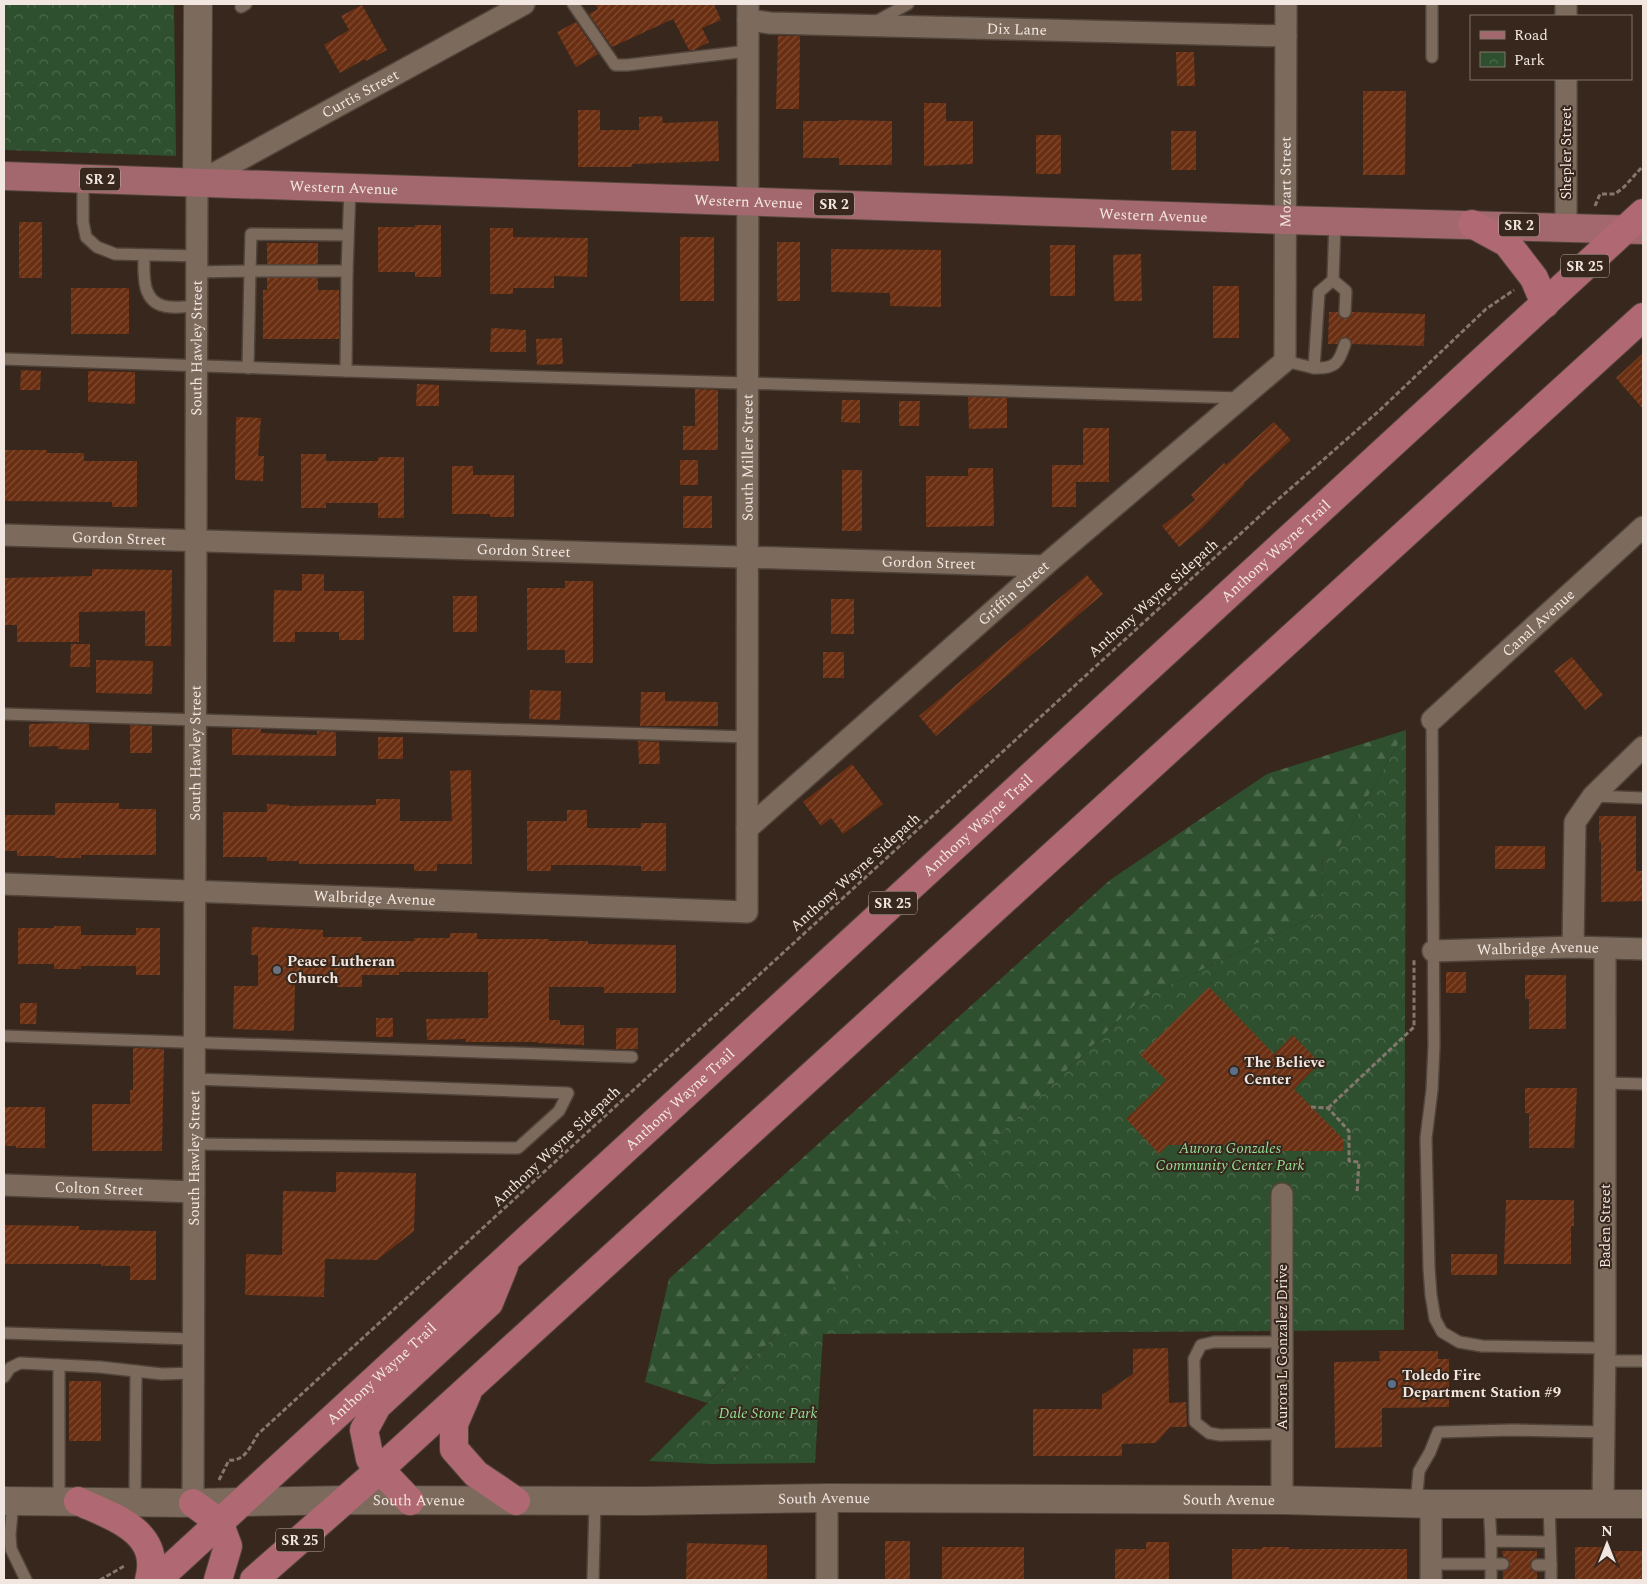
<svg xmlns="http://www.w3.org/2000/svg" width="1647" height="1584" font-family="Spectral,serif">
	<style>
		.forest { fill: url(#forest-firs) }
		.park { fill: url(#park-crowns) }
		.building { fill: url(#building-hatch) }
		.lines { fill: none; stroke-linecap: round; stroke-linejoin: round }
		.service-casing { stroke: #51443a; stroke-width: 14 }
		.minor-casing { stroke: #51443a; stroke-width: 24 }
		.tertiary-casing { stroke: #51443a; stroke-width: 30 }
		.primary-casing { stroke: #51443a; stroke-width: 30 }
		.trunk-casing { stroke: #51443a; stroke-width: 30 }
		.path { stroke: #85776d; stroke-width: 3; stroke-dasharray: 5 2.5; stroke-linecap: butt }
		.service { stroke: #7c6a5d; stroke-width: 11 }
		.minor { stroke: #7c6a5d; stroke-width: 21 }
		.tertiary { stroke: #7c6a5d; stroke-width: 28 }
		.primary { stroke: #a3686d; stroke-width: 28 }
		.trunk { stroke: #b06872; stroke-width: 28 }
		.worship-dot { fill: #6b7280; stroke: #37271c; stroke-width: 2 }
		.service-dot { fill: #5c6f8a; stroke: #37271c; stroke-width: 2 }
		.labels { text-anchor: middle; stroke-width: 4; stroke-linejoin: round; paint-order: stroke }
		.shield { fill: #37271c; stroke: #baada5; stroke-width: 1 }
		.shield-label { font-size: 14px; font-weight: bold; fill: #f2e7e0 }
		.street-label { font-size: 15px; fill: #f2e7e0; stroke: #37271c }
		.poi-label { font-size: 15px; font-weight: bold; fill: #f2e7e0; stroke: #37271c; text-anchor: start }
		.park-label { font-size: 15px; font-style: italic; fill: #96df97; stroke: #37271c }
	</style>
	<defs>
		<pattern id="forest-firs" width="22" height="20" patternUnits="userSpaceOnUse" patternTransform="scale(1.25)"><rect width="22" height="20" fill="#2e502f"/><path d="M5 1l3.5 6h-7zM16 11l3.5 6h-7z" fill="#4d694d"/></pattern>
		<pattern id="park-crowns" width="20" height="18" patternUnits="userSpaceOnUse" patternTransform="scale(1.25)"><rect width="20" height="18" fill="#2e502f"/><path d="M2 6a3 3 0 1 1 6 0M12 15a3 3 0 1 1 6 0" fill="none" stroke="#4d694d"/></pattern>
		<pattern id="building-hatch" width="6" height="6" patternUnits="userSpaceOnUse" patternTransform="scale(1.25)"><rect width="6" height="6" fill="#6a2f12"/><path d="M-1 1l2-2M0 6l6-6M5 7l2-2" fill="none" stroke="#804d34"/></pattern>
	</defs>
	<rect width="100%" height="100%" fill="#37271c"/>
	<!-- forest -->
	<polygon class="forest" points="1406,730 1339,847 1323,847 1321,913 1142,998 1013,1122 823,1334 777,1334 707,1403 645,1382 669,1279 1110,880 1267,774"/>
	<!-- park -->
	<g class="park">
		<polygon points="4,4 174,4 176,156 4,150"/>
		<polygon points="1406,730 1404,1330 823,1334 815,1463 711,1464 649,1461 777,1334 823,1334 825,1295 1013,1122 1142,998 1321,913 1323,847 1339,847"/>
	</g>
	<!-- building -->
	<g class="building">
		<polygon points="595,4 714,4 721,20 702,28 709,42 694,50 689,50 673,19 612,47 589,14 598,9"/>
		<polygon points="362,5 387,50 366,61 365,59 340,73 324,45 349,30 341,16"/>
		<polygon points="576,22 598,54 576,67 557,32"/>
		<polygon points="778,36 800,36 799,109 776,109"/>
		<polygon points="1176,52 1194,52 1195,86 1177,86"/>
		<polygon points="1363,91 1406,91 1405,175 1363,175"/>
		<polygon points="924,103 946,103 946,121 973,121 973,164 924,166"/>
		<polygon points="578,110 600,110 600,130 639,130 639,117 662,116 663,123 718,121 719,161 632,164 632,167 578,167"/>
		<polygon points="839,120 892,121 892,165 839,165 839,158 803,158 803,121 839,121"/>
		<rect x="1171" y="131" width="25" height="39"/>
		<rect x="1036" y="135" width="25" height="39"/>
		<rect x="19" y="222" width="23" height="56"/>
		<polygon points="415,225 441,225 441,277 415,277 415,272 378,272 378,227 415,227"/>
		<polygon points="490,228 513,228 513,237 588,238 587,277 554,276 554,288 513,288 513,294 490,294"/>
		<rect x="680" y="237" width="34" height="64"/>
		<rect x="777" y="242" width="23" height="59"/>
		<rect x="267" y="243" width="51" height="21"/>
		<rect x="1050" y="245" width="25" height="51"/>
		<polygon points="831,249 941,250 941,307 890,306 890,293 831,292"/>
		<polygon points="1141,254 1142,301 1114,301 1113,255"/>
		<polygon points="267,278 318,278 318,290 339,290 339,339 263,339 263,290 267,290"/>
		<rect x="1213" y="286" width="26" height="52"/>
		<rect x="71" y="288" width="58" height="46"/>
		<polygon points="1329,312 1338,312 1341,318 1345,319 1351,316 1352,312 1425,314 1424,346 1352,344 1350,339 1344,337 1340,339 1337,344 1328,344"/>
		<polygon points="491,328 526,330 526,352 490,352"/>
		<polygon points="562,338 563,364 537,365 536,339"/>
		<polygon points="1643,353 1643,409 1616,378"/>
		<polygon points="21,370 41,371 40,390 20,390"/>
		<polygon points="88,371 135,372 135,404 88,402"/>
		<polygon points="417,384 439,385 439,406 416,406"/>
		<polygon points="695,389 718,390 718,450 683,450 683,426 695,426"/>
		<polygon points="968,397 1007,398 1007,428 969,429"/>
		<polygon points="842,400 860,400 860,423 841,422"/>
		<polygon points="899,401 920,401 919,426 899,426"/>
		<polygon points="236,417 261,418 258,456 264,456 263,481 235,480"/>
		<polygon points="1274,422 1291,440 1244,483 1245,484 1202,528 1179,547 1162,526 1195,500 1191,495 1224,463 1226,465"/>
		<polygon points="1083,428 1109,428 1109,482 1076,482 1076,507 1052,507 1052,465 1083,465"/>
		<polygon points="4,450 47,450 47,453 84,453 84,461 137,461 137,507 112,507 112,502 4,501"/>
		<polygon points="301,454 326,454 326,461 378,461 378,457 404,457 404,518 378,518 378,503 326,503 326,508 301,508"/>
		<rect x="680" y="460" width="18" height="25"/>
		<polygon points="452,466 473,466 473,475 514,475 514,517 490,517 490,514 452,514"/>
		<polygon points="968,468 993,468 994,526 926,527 926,476 968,476"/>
		<rect x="842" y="470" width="20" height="61"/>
		<rect x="683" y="496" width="29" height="32"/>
		<polygon points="92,569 172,570 171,646 145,646 145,611 79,612 79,642 17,642 17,625 4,625 4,578 92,576"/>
		<polygon points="302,574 324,574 324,591 364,591 364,640 339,640 339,632 295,632 295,642 273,642 274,590 302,591"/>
		<polygon points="1087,575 1103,594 936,736 919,716"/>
		<polygon points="565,581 593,581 593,663 565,663 565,650 527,650 527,588 565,588"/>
		<rect x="453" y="596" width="24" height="36"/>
		<rect x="831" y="599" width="23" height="35"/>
		<polygon points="71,644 90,644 90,667 70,667"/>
		<rect x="823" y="652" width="21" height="26"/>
		<polygon points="1572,657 1603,695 1585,710 1554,671"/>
		<polygon points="96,660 153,661 152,694 96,693"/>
		<polygon points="530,690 561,691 560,720 529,719"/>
		<polygon points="641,692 665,692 665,701 718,702 718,726 640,726"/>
		<polygon points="61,723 89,724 89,750 58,749 58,746 29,747 29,724"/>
		<polygon points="130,725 152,726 152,753 130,753"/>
		<polygon points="232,729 261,729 261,733 317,735 317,731 336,732 336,756 232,755"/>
		<rect x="378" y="737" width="25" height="22"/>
		<polygon points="638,741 659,742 660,764 639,764"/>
		<polygon points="852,764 883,804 843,834 831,818 821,826 803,802"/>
		<polygon points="471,770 472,864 437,864 437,871 414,871 414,864 299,864 299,861 267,861 267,857 223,857 223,812 267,812 267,804 289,805 289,806 376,805 376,799 400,799 400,821 452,821 450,771"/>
		<polygon points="55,803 119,803 119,809 156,809 156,855 81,855 81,858 55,858 55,856 17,856 17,851 4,851 4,815 55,815"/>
		<polygon points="567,810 587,810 587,828 641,828 641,823 666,823 666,871 641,871 641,866 603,865 551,865 551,871 527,871 527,821 567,821"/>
		<polygon points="1599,816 1636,816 1636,871 1643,871 1643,901 1601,902 1601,842 1599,842"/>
		<rect x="1495" y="846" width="50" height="23"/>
		<polygon points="54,926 81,926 81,935 136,935 136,928 160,928 160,975 136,975 136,966 81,966 81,969 54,969 54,964 18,964 18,928 54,928"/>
		<polygon points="252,927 323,930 323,937 362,937 362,941 414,941 414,938 450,938 450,933 477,933 477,939 549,939 549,941 588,941 588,944 676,945 676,993 604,993 604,987 549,987 549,1020 560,1020 560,1025 584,1025 584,1045 538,1043 538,1042 466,1042 466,1039 427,1040 426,1019 488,1018 488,972 399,972 399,975 362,975 362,987 337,987 337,984 295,984 294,1031 233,1029 234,986 258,986 258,955 251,955"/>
		<rect x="1446" y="972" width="20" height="21"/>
		<polygon points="1525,975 1566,975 1566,1029 1529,1029 1529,999 1525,999"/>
		<polygon points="1209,987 1274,1054 1293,1035 1320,1063 1294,1089 1343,1139 1343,1151 1266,1151 1266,1145 1168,1145 1159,1154 1126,1119 1166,1080 1140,1055"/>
		<polygon points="20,1003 37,1003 36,1024 20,1024"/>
		<rect x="376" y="1018" width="17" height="19"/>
		<rect x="616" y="1028" width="22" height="21"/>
		<polygon points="133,1048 164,1049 162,1151 92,1151 92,1104 130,1104 130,1090 133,1090"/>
		<polygon points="1525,1088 1577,1088 1574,1148 1529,1148 1529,1113 1525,1113"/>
		<polygon points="4,1107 45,1107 45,1148 16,1148 16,1146 4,1146"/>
		<polygon points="336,1172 416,1173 414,1231 377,1260 325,1259 324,1297 245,1295 246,1254 282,1255 283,1191 336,1192"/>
		<polygon points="1506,1200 1574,1200 1574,1226 1571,1226 1571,1264 1504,1264"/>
		<polygon points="4,1225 79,1226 79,1230 156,1231 156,1280 130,1280 130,1266 101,1266 101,1264 4,1264"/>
		<rect x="1451" y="1254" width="46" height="21"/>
		<polygon points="1168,1348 1169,1403 1186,1402 1187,1427 1170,1427 1156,1443 1122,1444 1122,1456 1033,1456 1033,1409 1102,1409 1102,1395 1133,1374 1133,1349"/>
		<polygon points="1379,1351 1438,1351 1438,1359 1449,1359 1449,1407 1382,1408 1382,1447 1335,1448 1334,1362 1380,1361"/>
		<rect x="69" y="1381" width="32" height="60"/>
		<rect x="885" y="1541" width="25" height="39"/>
		<polygon points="1146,1542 1169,1542 1169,1580 1115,1580 1115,1549 1146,1549"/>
		<polygon points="687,1543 767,1545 767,1579 686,1580"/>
		<rect x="942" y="1547" width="82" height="33"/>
		<polygon points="1262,1547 1289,1547 1289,1549 1407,1549 1407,1580 1232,1580 1232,1549 1262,1549"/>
		<polygon points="1575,1547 1608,1547 1608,1551 1643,1551 1643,1580 1575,1580"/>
		<polygon points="1502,1551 1537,1551 1537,1558 1531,1561 1530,1565 1533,1571 1537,1572 1537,1580 1503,1580 1503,1572 1509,1568 1510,1564 1507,1558 1503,1556"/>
	</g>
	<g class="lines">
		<!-- service casing -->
		<g class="service-casing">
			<g id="service">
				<polyline points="573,4 615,65 627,65 748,51"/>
				<polyline points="241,7 246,4"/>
				<polyline points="875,22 908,4"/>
				<polyline points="1432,57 1432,4"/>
				<polyline points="83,179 83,222 86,237 97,247 115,254 197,256"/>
				<path d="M 144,255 C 144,273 141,301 164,306 C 174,309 187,306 197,306"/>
				<polyline points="347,271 350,188"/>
				<polyline points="197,272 250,271 248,368"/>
				<polyline points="1333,280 1335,221"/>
				<path d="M 1345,344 C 1339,363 1335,369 1314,368 L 1319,292 L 1333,280 L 1346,291 L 1345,312"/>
				<polyline points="4,359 346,371 1240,398"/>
				<polyline points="1285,361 1314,368"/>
				<polyline points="346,371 347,271 250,271 251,234 348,235"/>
				<polyline points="4,714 747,737"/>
				<polyline points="1432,720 1434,1046 1432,1090 1426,1138 1429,1268 1431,1295 1435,1319 1442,1332 1459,1342 1482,1346 1605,1348"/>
				<polyline points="1593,796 1643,798"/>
				<polyline points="4,1036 632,1057"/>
				<polyline points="194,1079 568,1093 559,1111 518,1148 194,1144"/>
				<polyline points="1605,1083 1643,1084"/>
				<polyline points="4,1333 193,1339"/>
				<polyline points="1605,1361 1643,1361"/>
				<polyline points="4,1377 10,1368 20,1363 100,1367 162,1374 193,1373"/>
				<polyline points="1282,1434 1220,1435 1209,1433 1195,1422 1194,1359 1201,1345 1214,1342 1282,1342"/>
				<polyline points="13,1501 10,1535 11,1549 26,1580"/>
				<polyline points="59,1501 59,1365"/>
				<polyline points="135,1502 136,1371"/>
				<polyline points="1416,1504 1419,1471 1430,1452 1438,1432 1512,1430 1604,1432"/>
				<polyline points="1489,1504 1491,1541"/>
				<polyline points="1431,1564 1491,1564 1491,1580"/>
				<polyline points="1503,1564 1491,1564 1491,1541 1550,1542"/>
				<polyline points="1537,1565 1551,1565 1549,1504"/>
				<polyline points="1551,1565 1551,1580"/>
				<polyline points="593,1580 595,1501"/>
			</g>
		</g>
		<!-- minor casing -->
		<g class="minor-casing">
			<g id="minor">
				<polyline points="1566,4 1566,16"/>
				<path id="s1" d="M 748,20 L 770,23 L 1286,36"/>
				<polyline points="1566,79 1566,227"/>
				<path id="s2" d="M 4,535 L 1044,566"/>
				<path id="s3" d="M 1432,720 L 1643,527"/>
				<path id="s4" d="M 747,829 L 1044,566 L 1285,361 L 1286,4"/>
				<path id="s5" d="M 4,884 L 747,912 L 748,4"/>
				<polyline points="1573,947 1575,822 1593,796 1643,747"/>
				<path id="s6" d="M 1433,951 L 1573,947 L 1643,949"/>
				<path id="s7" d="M 4,1185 L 194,1192"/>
				<polyline points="1282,1500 1282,1194"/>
				<path id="s8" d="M 193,1503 L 197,183 L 524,4"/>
				<polyline points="1431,1504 1431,1580"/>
				<polyline points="1603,1504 1605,1348 1605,948"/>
				<polyline points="827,1580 827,1498"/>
			</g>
		</g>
		<!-- tertiary casing -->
		<g class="tertiary-casing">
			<g id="tertiary">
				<polyline points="197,183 198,4"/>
				<path id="s9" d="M 4,1501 L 193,1503 L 346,1500 L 643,1501 L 827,1498 L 1282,1500 L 1431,1504 L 1643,1504"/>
			</g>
		</g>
		<!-- primary casing -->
		<g class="primary-casing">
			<g id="primary">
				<path id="s10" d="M 4,176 L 1286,220 L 1643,230"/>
			</g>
		</g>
		<!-- trunk casing -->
		<g class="trunk-casing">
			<g id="trunk">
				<polyline points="1472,224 1507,243 1534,278 1545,304"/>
				<polyline points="467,1394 454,1424 454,1449 476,1474 516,1501"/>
				<path d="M 78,1501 C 113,1517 162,1531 149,1580"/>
				<polyline points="410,1501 370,1459 364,1430 377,1406 489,1303 504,1266"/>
				<polyline points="193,1503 219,1522 228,1546 218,1580"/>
				<path id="s11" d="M 157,1580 L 1643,213"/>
				<polyline points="254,1580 379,1470 1643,317"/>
			</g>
		</g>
		<!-- path -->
		<g class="path">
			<polyline points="1595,206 1600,194 1615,194 1624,187 1643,166"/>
			<polyline points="1311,1107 1328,1108 1349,1131 1349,1161 1359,1162 1357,1193"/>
			<polyline points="1328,1108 1414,1027 1414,958"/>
			<path d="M 219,1480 L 229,1460 C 245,1462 251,1445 258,1434 L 1274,503 L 1380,410 L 1486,309 L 1514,290"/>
			<polyline points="100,1580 126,1565"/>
		</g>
		<!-- service -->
		<use href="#service" class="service"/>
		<!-- minor -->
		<use href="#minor" class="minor"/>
		<!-- tertiary -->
		<use href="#tertiary" class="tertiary"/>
		<!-- primary -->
		<use href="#primary" class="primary"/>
		<!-- trunk -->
		<use href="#trunk" class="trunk"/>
	</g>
	<!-- markers -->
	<circle class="worship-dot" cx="277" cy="970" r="5"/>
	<g class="service-dot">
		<circle cx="1234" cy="1071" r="5"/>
		<circle cx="1392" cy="1384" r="5"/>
	</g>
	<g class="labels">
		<!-- shield labels -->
		<g class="shield">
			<rect x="80" y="167.5" width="40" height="23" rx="4"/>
			<rect x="814" y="192.5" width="40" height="23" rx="4"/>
			<rect x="1499" y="213.5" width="40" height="23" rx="4"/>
			<rect x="1561" y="254.5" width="48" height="23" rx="4"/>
			<rect x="869" y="891.5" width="48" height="23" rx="4"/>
			<rect x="276" y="1528.5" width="48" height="23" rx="4"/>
		</g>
		<g class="shield-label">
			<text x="100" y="184">SR 2</text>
			<text x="834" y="209">SR 2</text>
			<text x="1519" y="230">SR 2</text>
			<text x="1585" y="271">SR 25</text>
			<text x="893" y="908">SR 25</text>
			<text x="300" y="1545">SR 25</text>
		</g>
		<!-- street labels -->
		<g class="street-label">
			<text dy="5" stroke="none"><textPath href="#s1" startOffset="269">Dix Lane</textPath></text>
			<text dy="5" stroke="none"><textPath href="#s8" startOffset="1506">Curtis Street</textPath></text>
			<text transform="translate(1566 153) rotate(-90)" y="5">Shepler Street</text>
			<text dy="5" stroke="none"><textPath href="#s4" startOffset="892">Mozart Street</textPath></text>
			<text dy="5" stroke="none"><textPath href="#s10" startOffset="340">Western Avenue</textPath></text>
			<text dy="5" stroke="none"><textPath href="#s10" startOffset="745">Western Avenue</textPath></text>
			<text dy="5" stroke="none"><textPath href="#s10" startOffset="1150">Western Avenue</textPath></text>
			<text dy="5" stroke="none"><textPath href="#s8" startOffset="1155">South Hawley Street</textPath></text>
			<text dy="5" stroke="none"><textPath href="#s5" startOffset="1198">South Miller Street</textPath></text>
			<text dy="5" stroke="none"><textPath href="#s2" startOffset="115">Gordon Street</textPath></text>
			<text dy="5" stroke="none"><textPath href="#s11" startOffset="1520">Anthony Wayne Trail</textPath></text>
			<text dy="5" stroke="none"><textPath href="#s2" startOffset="520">Gordon Street</textPath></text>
			<text dy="5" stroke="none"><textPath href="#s2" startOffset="925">Gordon Street</textPath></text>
			<text dy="5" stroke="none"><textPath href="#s4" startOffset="356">Griffin Street</textPath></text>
			<text transform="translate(1153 598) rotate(-42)" y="5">Anthony Wayne Sidepath</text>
			<text dy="5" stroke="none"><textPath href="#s3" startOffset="144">Canal Avenue</textPath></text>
			<text dy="5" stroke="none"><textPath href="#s8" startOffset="750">South Hawley Street</textPath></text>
			<text dy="5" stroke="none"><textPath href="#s11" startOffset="1115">Anthony Wayne Trail</textPath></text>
			<text transform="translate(855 872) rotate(-42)" y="5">Anthony Wayne Sidepath</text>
			<text dy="5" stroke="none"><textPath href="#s5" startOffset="371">Walbridge Avenue</textPath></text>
			<text dy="5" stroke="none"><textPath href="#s6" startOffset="105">Walbridge Avenue</textPath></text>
			<text dy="5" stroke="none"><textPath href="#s11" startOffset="710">Anthony Wayne Trail</textPath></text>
			<text transform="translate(556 1146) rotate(-43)" y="5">Anthony Wayne Sidepath</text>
			<text dy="5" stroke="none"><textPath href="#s8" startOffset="345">South Hawley Street</textPath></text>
			<text dy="5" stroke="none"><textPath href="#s7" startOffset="95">Colton Street</textPath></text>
			<text transform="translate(1605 1226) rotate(-90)" y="5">Baden Street</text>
			<text transform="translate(1282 1347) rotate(-90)" y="5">Aurora L Gonzalez Drive</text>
			<text dy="5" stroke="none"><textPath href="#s11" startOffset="305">Anthony Wayne Trail</textPath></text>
			<text dy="5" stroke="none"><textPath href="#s9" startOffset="820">South Avenue</textPath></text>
			<text dy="5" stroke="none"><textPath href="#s9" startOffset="1225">South Avenue</textPath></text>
			<text dy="5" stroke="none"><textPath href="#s9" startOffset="415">South Avenue</textPath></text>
		</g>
		<!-- poi labels -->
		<g class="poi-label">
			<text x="287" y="966">Peace Lutheran<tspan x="287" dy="17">Church</tspan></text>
			<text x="1244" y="1067">The Believe<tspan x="1244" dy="17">Center</tspan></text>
			<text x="1402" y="1380">Toledo Fire<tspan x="1402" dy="17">Department Station #9</tspan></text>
		</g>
		<!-- park labels -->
		<g class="park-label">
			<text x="1230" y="1153">Aurora Gonzales<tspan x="1230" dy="17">Community Center Park</tspan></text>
			<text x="768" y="1418">Dale Stone Park</text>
		</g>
	</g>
	<!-- border -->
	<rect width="1647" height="1584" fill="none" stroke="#f2e7e0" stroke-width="10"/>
	<!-- legend -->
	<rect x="1470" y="15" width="162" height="65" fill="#37271c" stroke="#82746a"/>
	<rect x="1480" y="31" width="25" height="8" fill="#a3686d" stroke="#82746a"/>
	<text x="1514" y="40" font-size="15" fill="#f2e7e0">Road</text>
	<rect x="1480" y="52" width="25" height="15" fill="url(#park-crowns)" stroke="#82746a"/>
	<text x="1514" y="65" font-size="15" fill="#f2e7e0">Park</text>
	<!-- north arrow -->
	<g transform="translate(1607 1544)" stroke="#37271c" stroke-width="4" paint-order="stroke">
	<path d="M0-4L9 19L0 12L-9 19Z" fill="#f2e7e0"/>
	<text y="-8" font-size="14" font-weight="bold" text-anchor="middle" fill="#f2e7e0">N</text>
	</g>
</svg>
